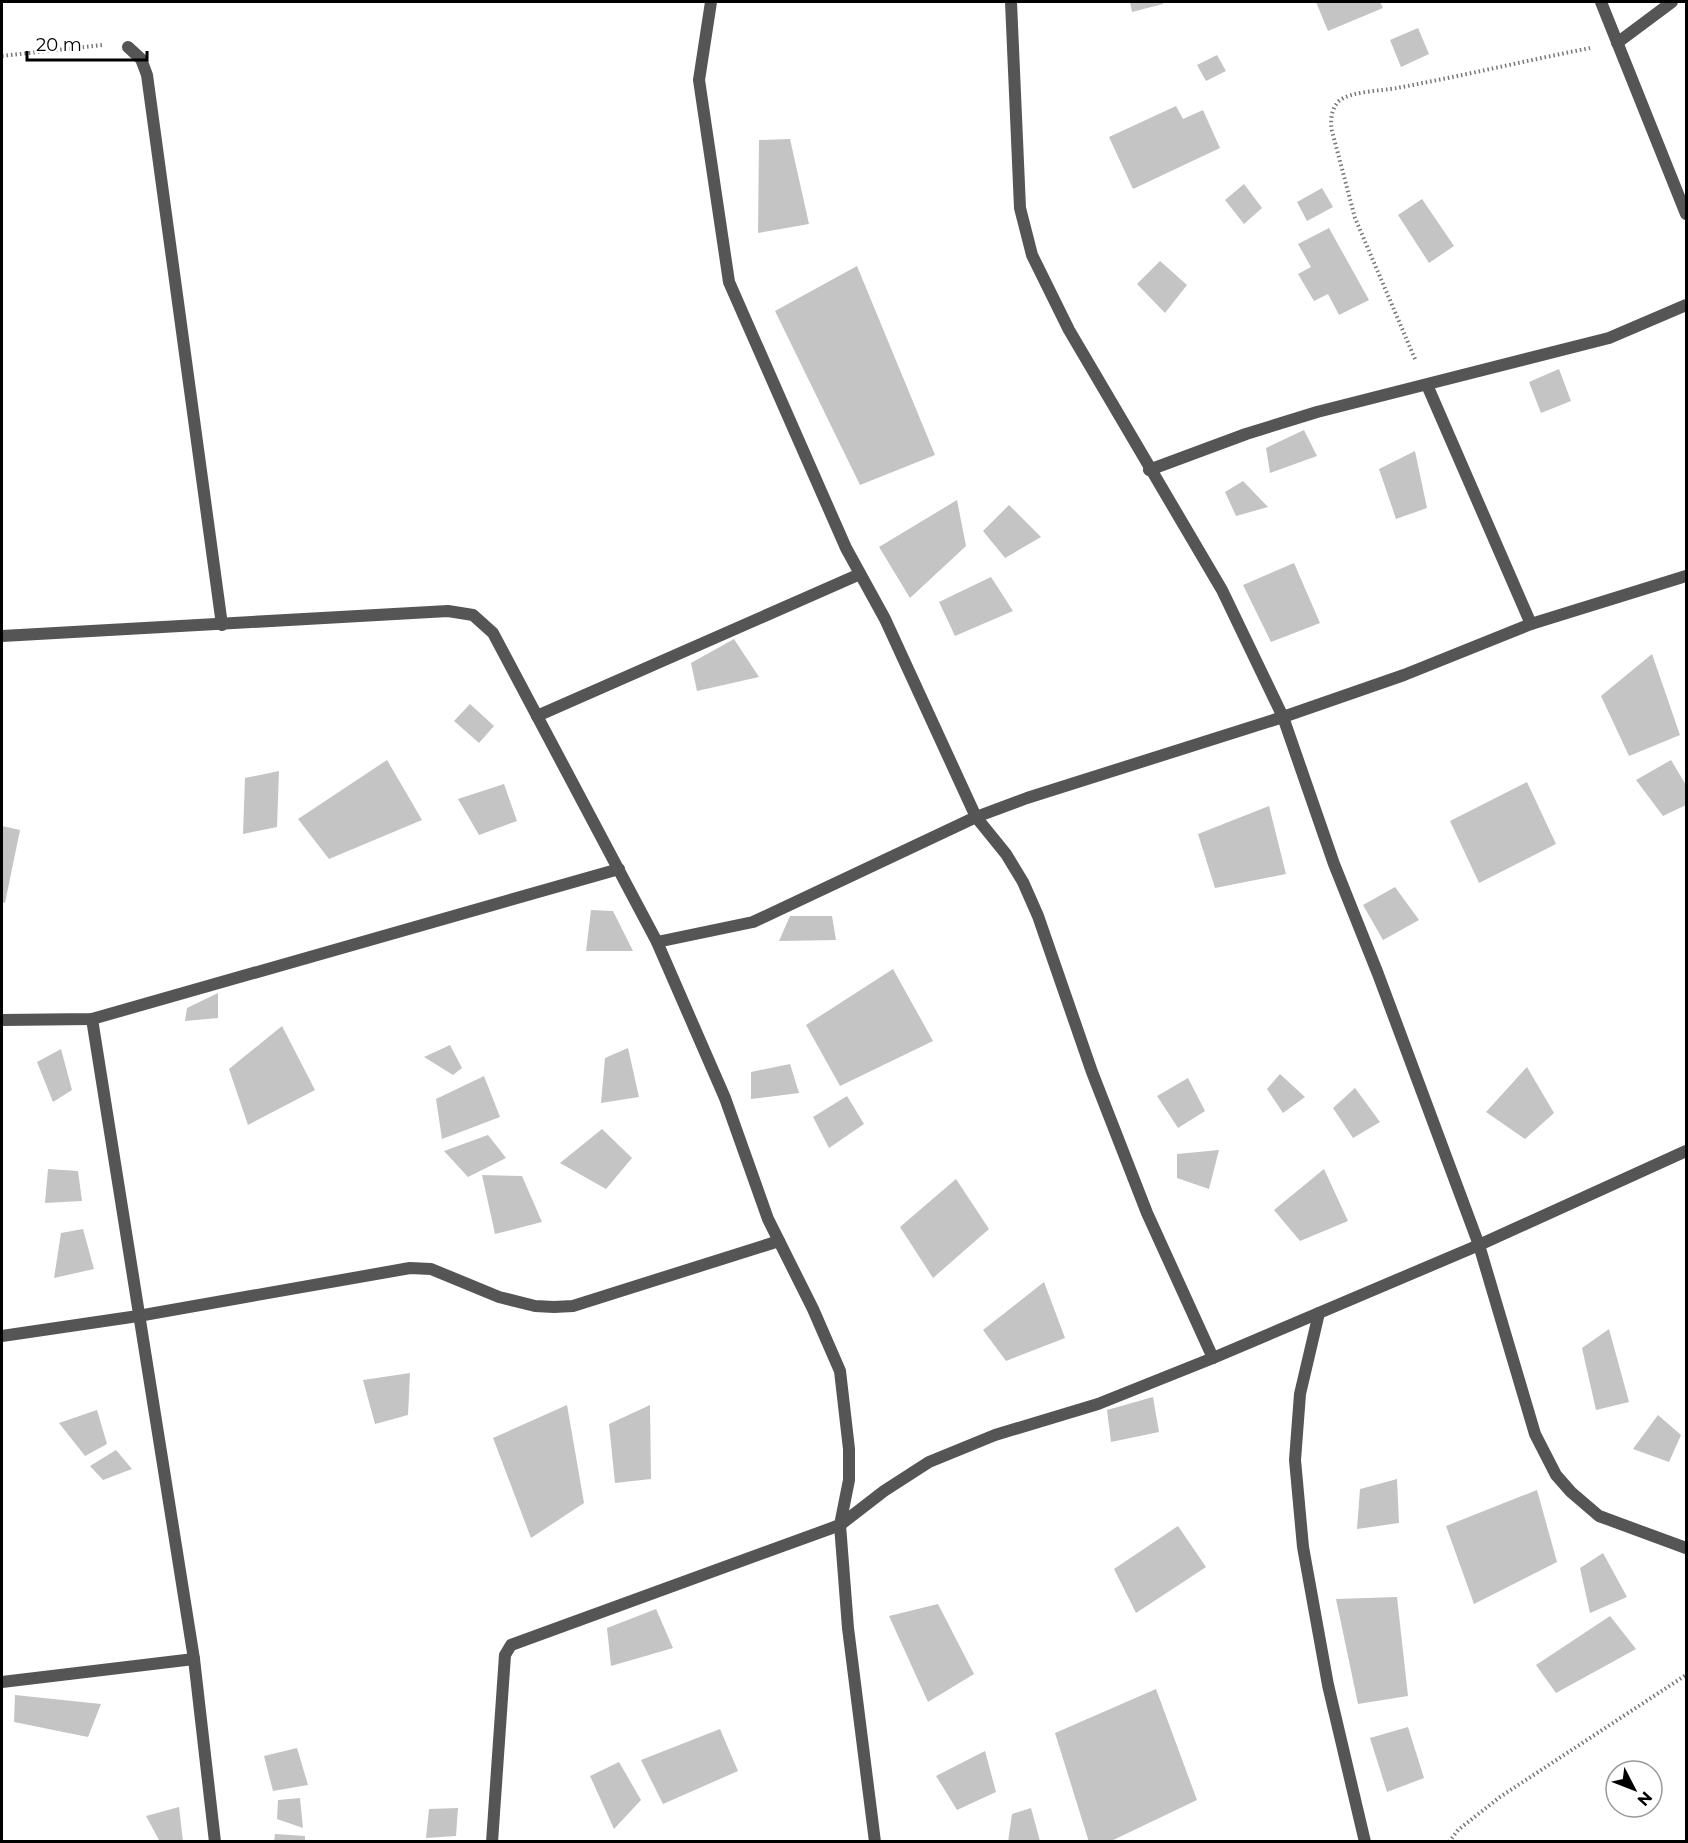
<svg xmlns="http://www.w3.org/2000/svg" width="1688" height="1843" font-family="Montserrat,sans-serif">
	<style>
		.building { fill: #c4c4c4 }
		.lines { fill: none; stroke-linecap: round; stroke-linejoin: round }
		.path { stroke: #777; stroke-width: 4; stroke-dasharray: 1.5 3; stroke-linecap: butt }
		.street { stroke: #555; stroke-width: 12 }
	</style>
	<rect width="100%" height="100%" fill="#fff"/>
	<!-- building -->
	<g class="building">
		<polygon points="1130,2 1163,2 1163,4 1132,12"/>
		<polygon points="1316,2 1380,2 1383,8 1328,31"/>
		<polygon points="1418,28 1429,54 1401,67 1390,40"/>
		<polygon points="1217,55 1226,71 1206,81 1197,65"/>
		<polygon points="1176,106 1183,119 1203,110 1220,148 1133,189 1109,137"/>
		<polygon points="790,139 809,224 758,233 759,140"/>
		<polygon points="1244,184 1262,208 1244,224 1225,200"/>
		<polygon points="1322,188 1333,207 1307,221 1297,202"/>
		<polygon points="1422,199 1454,246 1429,263 1398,215"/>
		<polygon points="1329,228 1369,300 1339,315 1328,294 1314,301 1298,274 1311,267 1298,244"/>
		<polygon points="1160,261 1187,285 1165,313 1137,284"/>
		<polygon points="857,266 935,455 860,485 775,311"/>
		<polygon points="1559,369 1571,401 1541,413 1529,382"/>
		<polygon points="1304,430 1317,456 1270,473 1266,448"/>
		<polygon points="1415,451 1427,508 1396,519 1379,469"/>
		<polygon points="1243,481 1268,507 1236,516 1225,492"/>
		<polygon points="957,500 966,546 910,598 879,547"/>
		<polygon points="1009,505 1041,537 1005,558 983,531"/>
		<polygon points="1294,563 1320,623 1271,642 1243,585"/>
		<polygon points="991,577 1013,611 955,636 939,602"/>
		<polygon points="734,639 759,677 697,691 691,663"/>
		<polygon points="1652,654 1680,735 1629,756 1601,696"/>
		<polygon points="470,704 494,726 479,743 454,721"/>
		<polygon points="387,760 422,820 329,859 298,819"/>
		<polygon points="1671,760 1686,785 1686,805 1663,816 1636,780"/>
		<polygon points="279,771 277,827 243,834 245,778"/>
		<polygon points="1527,782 1556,844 1479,883 1450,821"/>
		<polygon points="504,784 517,821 479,835 458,799"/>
		<polygon points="1269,806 1286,874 1215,888 1198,834"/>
		<polygon points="2,826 20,830 5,903 2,902"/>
		<polygon points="1395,887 1419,920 1383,940 1363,905"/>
		<polygon points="591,910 613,911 633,951 586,951"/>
		<polygon points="790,916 832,916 836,940 779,941"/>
		<polygon points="893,969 933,1041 840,1086 806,1025"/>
		<polygon points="218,993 218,1018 185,1021 187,1008"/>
		<polygon points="282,1026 315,1090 248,1125 229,1069"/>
		<polygon points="450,1045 462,1068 453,1075 424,1057"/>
		<polygon points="628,1048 639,1097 601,1103 605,1058"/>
		<polygon points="61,1049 72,1090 53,1102 37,1062"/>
		<polygon points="790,1064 799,1093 751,1099 751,1072"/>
		<polygon points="1527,1067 1554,1113 1525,1139 1486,1112"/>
		<polygon points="1280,1074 1305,1097 1283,1113 1267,1089"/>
		<polygon points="484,1076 500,1117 442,1139 436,1099"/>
		<polygon points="1188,1078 1205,1111 1178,1128 1157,1096"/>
		<polygon points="1355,1088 1380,1122 1353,1138 1333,1108"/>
		<polygon points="847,1096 864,1124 829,1148 813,1117"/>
		<polygon points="602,1129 632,1158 606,1189 560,1163"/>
		<polygon points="488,1135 506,1158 468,1177 444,1151"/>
		<polygon points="1219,1150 1209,1189 1177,1178 1177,1154"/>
		<polygon points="48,1169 78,1171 82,1201 45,1203"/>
		<polygon points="1324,1169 1348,1221 1300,1241 1274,1210"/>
		<polygon points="482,1175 522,1176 542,1222 495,1234"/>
		<polygon points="956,1179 989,1229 933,1278 900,1227"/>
		<polygon points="83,1229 94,1269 54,1278 61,1233"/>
		<polygon points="1044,1282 1065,1338 1006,1361 983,1330"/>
		<polygon points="1609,1329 1629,1402 1596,1410 1582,1348"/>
		<polygon points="410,1373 408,1415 375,1424 363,1380"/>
		<polygon points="1153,1397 1159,1432 1111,1442 1107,1410"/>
		<polygon points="567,1405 584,1503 531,1538 493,1438"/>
		<polygon points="650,1405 651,1479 615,1483 609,1424"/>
		<polygon points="97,1410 107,1444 85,1456 59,1423"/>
		<polygon points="1658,1415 1681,1435 1669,1462 1633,1449"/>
		<polygon points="116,1450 132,1469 103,1480 90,1466"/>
		<polygon points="1397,1479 1399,1523 1357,1529 1360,1489"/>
		<polygon points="1537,1490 1557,1562 1474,1604 1446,1526"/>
		<polygon points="1178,1526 1206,1567 1136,1613 1114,1569"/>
		<polygon points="1603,1553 1627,1597 1590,1613 1580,1568"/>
		<polygon points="1397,1597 1408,1696 1358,1704 1336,1599"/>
		<polygon points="938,1604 974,1674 928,1702 889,1616"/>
		<polygon points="656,1609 673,1648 611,1666 607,1628"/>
		<polygon points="1610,1616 1636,1649 1556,1693 1536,1665"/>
		<polygon points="1156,1689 1197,1800 1109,1842 1089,1842 1055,1733"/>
		<polygon points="15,1695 101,1704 88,1737 14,1722"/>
		<polygon points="1408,1727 1424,1778 1387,1792 1370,1738"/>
		<polygon points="720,1729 738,1771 663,1804 641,1760"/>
		<polygon points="297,1748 308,1785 273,1791 264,1756"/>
		<polygon points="985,1751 996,1792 957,1810 936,1776"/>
		<polygon points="619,1762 641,1800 614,1829 590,1776"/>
		<polygon points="300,1798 303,1828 277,1819 278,1800"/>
		<polygon points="179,1807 183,1841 159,1840 146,1816"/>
		<polygon points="458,1808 456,1836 426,1838 429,1809"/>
		<polygon points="1031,1808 1040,1841 1008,1842 1012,1814"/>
		<polygon points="275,1834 305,1836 305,1842 274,1842"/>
	</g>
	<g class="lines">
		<!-- path -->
		<g class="path">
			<polyline points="2,56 102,45"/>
			<path d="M 1415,359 L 1355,218 L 1332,131 C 1330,121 1331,109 1339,101 C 1351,91 1381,91 1397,88 C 1461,76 1525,61 1590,48"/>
			<polyline points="1449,1842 1458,1830 1500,1797 1686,1675"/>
		</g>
		<!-- street -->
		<g class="street">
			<polyline points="711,2 699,80 729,282 846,548 885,619 976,817 1006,854 1023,882 1038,916 1092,1072 1147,1213 1213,1358"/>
			<polyline points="1011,2 1020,208 1032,255 1069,330 1222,590 1283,717 1334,864 1378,974 1479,1245 1535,1434 1556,1475 1571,1492 1599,1516 1686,1548"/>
			<polyline points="1601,2 1686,214"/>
			<polyline points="1617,43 1672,2"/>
			<polyline points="128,47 141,59 147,75 222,625"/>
			<polyline points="1427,385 1531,624"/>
			<polyline points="1149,470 1246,434 1317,412 1609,338 1686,305"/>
			<polyline points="2,636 448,611 473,615 493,633 657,942 725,1098 768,1219 813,1309 840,1371 849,1449 849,1480 840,1525 848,1628 875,1842"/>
			<polyline points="537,716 860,574"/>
			<polyline points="657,942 753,922 976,817 1027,798 1283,717 1404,675 1531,624 1686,576"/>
			<polyline points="92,1019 194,1659 215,1842"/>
			<polyline points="2,1020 92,1019 619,869"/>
			<polyline points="1319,1313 1300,1394 1295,1460 1303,1547 1328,1685 1365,1842"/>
			<polyline points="2,1336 138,1316 410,1268 431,1269 499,1297 535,1306 554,1307 573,1306 779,1241"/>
			<polyline points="2,1682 194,1659"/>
			<polyline points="492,1842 505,1655 511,1645 840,1525 884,1491 929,1462 995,1435 1098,1404 1213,1358 1479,1245 1686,1151"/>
		</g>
	</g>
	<!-- border -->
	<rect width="1688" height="1843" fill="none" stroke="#000000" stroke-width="6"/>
	<!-- north arrow -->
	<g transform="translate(1634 1789) rotate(132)"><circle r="28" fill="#ffffff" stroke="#999999" stroke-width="1.5"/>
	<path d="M0-4.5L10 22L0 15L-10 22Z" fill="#000000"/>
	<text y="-9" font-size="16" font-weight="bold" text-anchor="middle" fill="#000000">N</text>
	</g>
	<!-- scale -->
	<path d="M27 51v9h120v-9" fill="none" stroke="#000000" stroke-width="3"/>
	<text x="36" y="51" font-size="18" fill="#000000" stroke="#ffffff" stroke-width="4.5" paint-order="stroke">20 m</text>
</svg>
